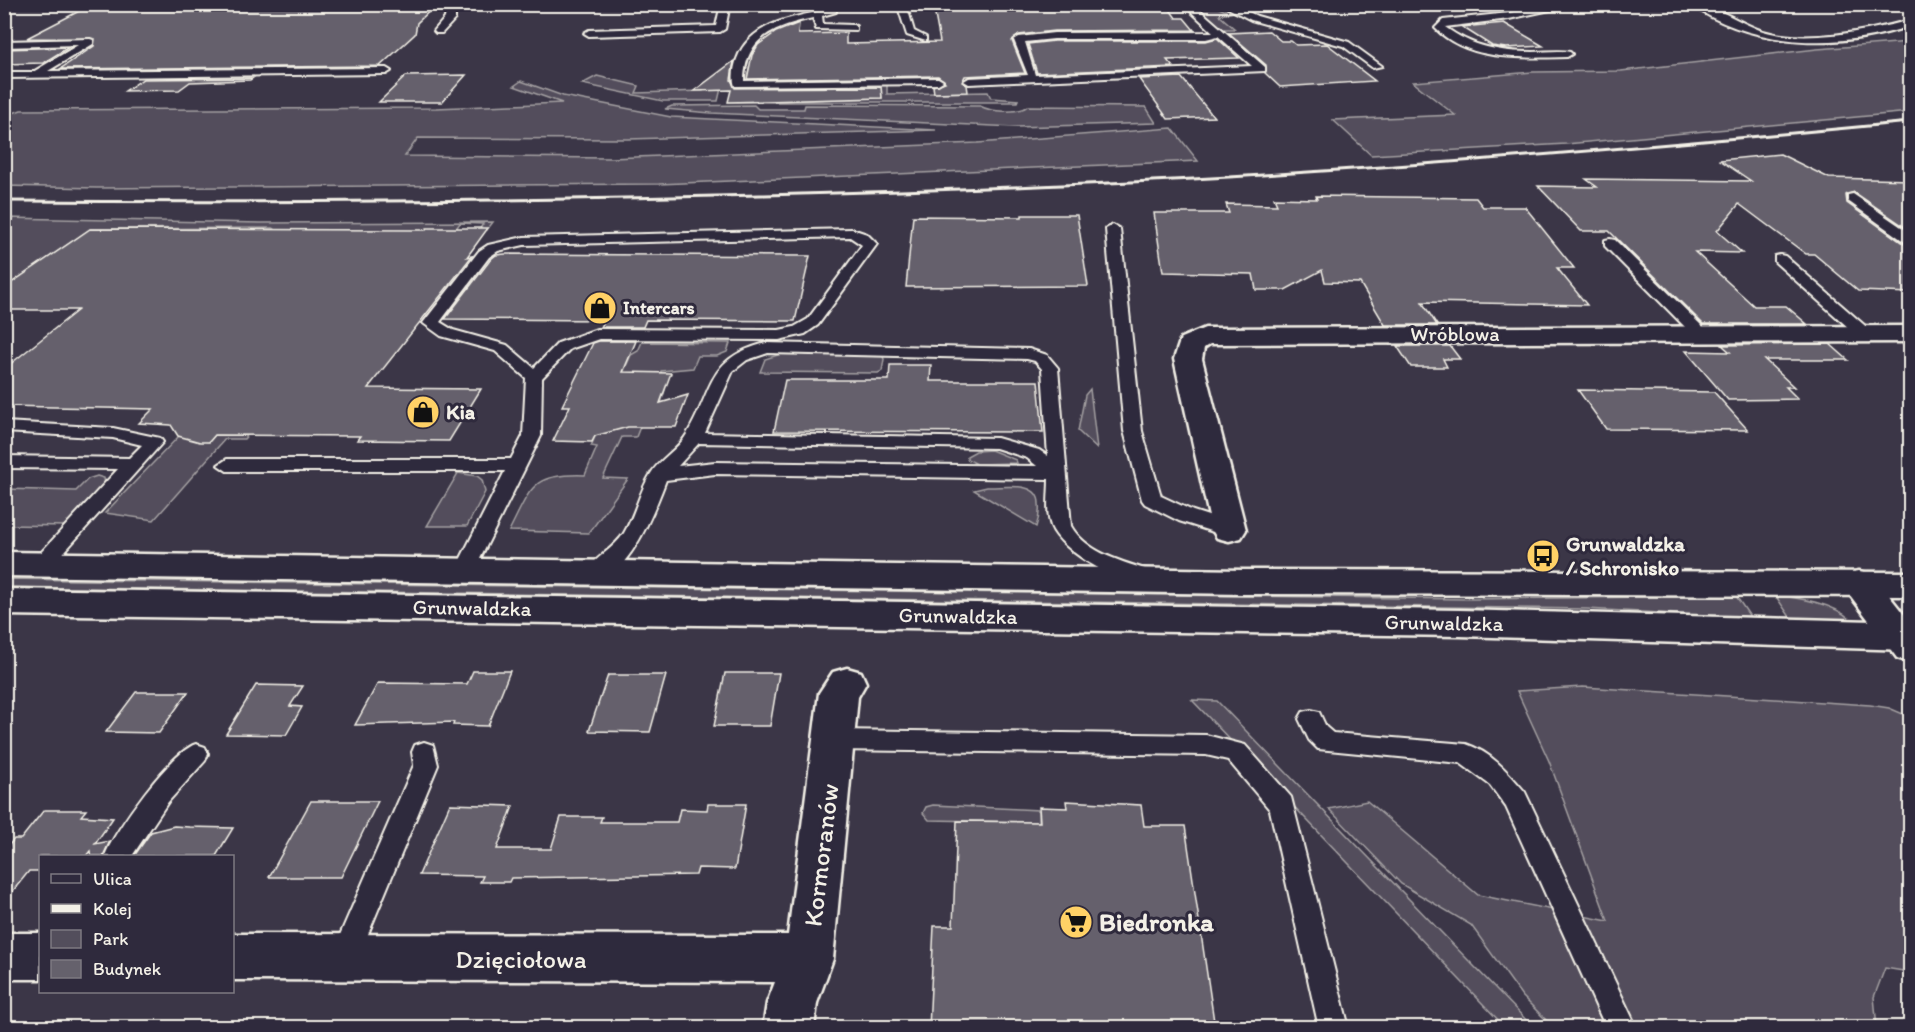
<svg xmlns="http://www.w3.org/2000/svg" width="1915" height="1032" font-family="Itim,sans-serif">
	<style>
		.green { fill: #534e5c; stroke: #a4a0a2; stroke-width: 1.5 }
		.building { fill: #65616c; stroke: #f4f1e8; stroke-width: 1.5 }
		.lines { fill: none; stroke-linecap: round; stroke-linejoin: round }
		.lane-casing { stroke: #f4f1e8; stroke-width: 4 }
		.street-casing { stroke: #f4f1e8; stroke-width: 5 }
		.secondary-casing { stroke: #f4f1e8; stroke-width: 5 }
		.primary-casing { stroke: #f4f1e8; stroke-width: 5 }
		.lane { fill: #2f2a3d; fill-rule: evenodd }
		.street { fill: #2f2a3d; fill-rule: evenodd }
		.secondary { fill: #2f2a3d; fill-rule: evenodd }
		.primary { fill: #2f2a3d; fill-rule: evenodd }
		.rail { stroke: #f4f1e8; stroke-width: 3 }
		.labels { text-anchor: middle; stroke-width: 6; stroke-linejoin: round; paint-order: stroke }
		.far-poi-label { font-size: 18px; font-weight: bold; fill: #f4f1e8; stroke: #2f2a3d; text-anchor: start }
		.street-label { font-size: 21px; fill: #f4f1e8; stroke: #2f2a3d }
		.poi-label { font-size: 21px; font-weight: bold; fill: #f4f1e8; stroke: #2f2a3d; text-anchor: start }
		.near-street-label { font-size: 26px; fill: #f4f1e8; stroke: #2f2a3d }
		.near-poi-label { font-size: 26px; font-weight: bold; fill: #f4f1e8; stroke: #2f2a3d; text-anchor: start }
	</style>
	<rect width="100%" height="100%" fill="#3b3647"/>
	<filter id="ink" filterUnits="userSpaceOnUse"><feTurbulence type="fractalNoise" baseFrequency=".0167" numOctaves="2"/><feDisplacementMap in="SourceGraphic" scale="12" xChannelSelector="R" yChannelSelector="G"/><feConvolveMatrix kernelMatrix="1 2 1 2 8 2 1 2 1" color-interpolation-filters="sRGB"/></filter>
	<g filter="url(#ink)">
		<!-- green -->
		<g class="green">
			<polygon points="1193,5 1213,5 1230,13 1219,15 1235,29 1221,29"/>
			<polygon points="1910,42 1910,112 1566,144 1371,155 1333,120 1455,115 1413,82 1533,72 1621,71 1817,49"/>
			<polygon points="597,76 639,86 636,93 703,91 706,84 722,84 718,101 663,101 582,84"/>
			<polygon points="521,81 563,96 671,117 936,130 629,139 418,138 405,156 611,158 978,143 1172,128 1198,161 659,184 97,188 5,186 5,116 21,110 436,108 562,103 514,86"/>
			<polygon points="881,85 887,85 887,94 988,92 991,98 1018,100 1017,102 728,102 882,98"/>
			<path d="M 754,105 L 758,109 L 804,109 L 805,105 L 980,106 C 991,112 1018,114 1028,106 L 1146,107 L 1156,123 L 1015,127 L 711,113 L 665,109 L 672,106 Z"/>
			<polygon points="5,218 261,223 493,222 487,230 479,230 483,224 460,223 455,230 424,230 244,439 225,439 154,520 105,513 179,436 209,442 364,266 272,228 90,229 5,288"/>
			<path d="M 642,342 L 730,343 L 727,352 L 717,356 L 698,356 L 693,368 L 661,371 L 655,386 L 666,387 L 661,403 L 648,406 L 636,437 L 622,437 L 603,478 L 628,479 L 589,533 L 509,531 C 531,488 531,473 585,475 L 597,447 L 591,446 L 631,355 L 638,351 Z"/>
			<polygon points="784,353 882,355 884,359 882,371 878,373 760,372 765,359"/>
			<polygon points="1090,389 1097,449 1078,431 1085,395"/>
			<polygon points="991,450 1016,460 1017,463 977,464 967,459 967,456 976,451"/>
			<polygon points="458,473 477,476 482,480 485,492 467,526 427,526"/>
			<polygon points="97,476 104,478 105,485 68,526 5,525 5,489 76,491 88,479"/>
			<path d="M 987,487 C 1003,488 1039,480 1039,504 C 1040,513 1039,519 1036,527 L 974,490 Z"/>
			<polygon points="5,579 1470,599 1736,596 1751,618 1586,609 5,587"/>
			<path d="M 1775,595 C 1799,598 1834,603 1851,620 L 1792,620 Z"/>
			<polygon points="1583,687 1870,705 1889,708 1910,717 1910,972 1885,968 1874,997 1877,1027 1553,1027 1522,996 1471,925 1401,884 1329,809 1367,801 1478,895 1608,921 1549,761 1517,691"/>
			<polygon points="1192,700 1217,701 1533,1027 1505,1027"/>
			<polygon points="933,805 1039,810 1039,822 929,820 923,813 926,807"/>
		</g>
		<!-- building -->
		<g class="building">
			<polygon points="190,4 325,4 322,7 436,5 417,23 415,34 380,66 60,69 94,46 95,39 27,38 83,9 183,8"/>
			<polygon points="933,4 1166,4 1176,18 1184,18 1194,30 1054,31 1019,35 1012,41 1025,73 965,76 962,82 967,85 968,92 934,93 933,86 945,82 938,76 747,79 752,55 758,45 776,32 799,23 798,34 846,33 846,44 940,42"/>
			<polygon points="1504,23 1543,46 1506,48 1492,46 1462,27"/>
			<polygon points="1269,31 1281,41 1291,41 1296,45 1327,44 1375,81 1280,87 1265,73 1266,65 1229,33"/>
			<polygon points="1217,38 1239,58 1167,60 1173,67 1037,73 1028,44 1054,41 1206,41"/>
			<polygon points="69,47 43,63 4,64 6,49"/>
			<polygon points="734,61 731,80 735,88 881,87 882,98 728,102 731,90 694,91"/>
			<polygon points="466,75 442,102 379,102 406,76"/>
			<polygon points="1181,77 1214,117 1168,119 1139,79"/>
			<polygon points="253,78 250,80 190,82 179,90 125,91 143,79"/>
			<polygon points="1780,154 1829,178 1911,180 1911,231 1854,192 1846,195 1847,203 1904,244 1911,245 1911,293 1858,291 1814,254 1806,254 1739,204 1717,231 1742,253 1695,252 1754,306 1786,306 1807,324 1703,324 1609,231 1581,231 1538,186 1597,187 1586,179 1751,181 1720,160"/>
			<polygon points="1316,196 1476,198 1483,207 1525,207 1574,268 1557,268 1587,305 1422,302 1437,325 1385,325 1360,283 1325,282 1322,270 1285,290 1256,290 1253,274 1163,272 1154,213 1229,213 1226,204 1277,205 1274,198 1317,199"/>
			<polygon points="1022,215 1077,215 1088,286 906,287 913,216 1022,217"/>
			<polygon points="427,228 488,228 467,257 472,256 368,388 481,389 449,441 357,440 360,436 215,435 209,442 200,442 178,436 171,425 139,423 153,409 4,406 4,369 78,310 4,310 4,288 90,229 425,230"/>
			<polygon points="496,255 505,254 810,256 795,321 646,320 643,327 601,327 605,320 445,319 491,259"/>
			<polygon points="599,341 636,341 623,372 671,373 660,403 688,395 676,427 628,427 595,436 592,442 553,441 570,406 562,406 593,343"/>
			<polygon points="1830,344 1848,360 1765,360 1794,387 1786,387 1798,399 1728,400 1686,351 1730,352 1722,345"/>
			<polygon points="1397,346 1450,346 1460,359 1443,359 1447,367 1411,367"/>
			<polygon points="890,365 931,365 930,381 1038,381 1043,432 774,431 785,380 889,380"/>
			<polygon points="1578,390 1714,392 1748,430 1606,429"/>
			<polygon points="473,671 510,671 488,726 453,725 454,722 355,725 378,683 467,684"/>
			<polygon points="725,673 779,673 770,726 714,726"/>
			<polygon points="608,675 666,675 650,732 589,731"/>
			<polygon points="256,685 303,686 290,706 302,707 286,735 226,734"/>
			<polygon points="136,692 188,692 159,733 106,732"/>
			<polygon points="311,801 378,801 341,877 269,877"/>
			<polygon points="1066,801 1141,805 1144,826 1185,826 1215,1028 929,1028 934,926 953,926 957,821 1040,822 1039,807 1067,808"/>
			<polygon points="450,804 513,806 497,849 551,849 561,817 602,817 600,822 677,822 680,809 707,810 708,804 746,804 735,869 698,868 696,875 511,878 509,882 480,882 483,876 419,875"/>
			<polygon points="44,810 86,810 81,816 113,818 95,844 110,841 103,856 91,856 90,851 86,856 40,856 40,871 29,871 4,902 4,851 14,839 21,839"/>
			<polygon points="174,826 189,827 233,828 216,856 134,856 151,832"/>
		</g>
		<g class="lines">
			<!-- lane casing -->
			<g class="lane-casing">
				<g id="lane">
					<polygon points="447,4 455,4 455,19 442,33 436,33 434,31 445,18"/>
					<polygon points="721,4 730,4 725,29 720,32 589,36 584,33 589,30 716,26"/>
					<path d="M 828,4 L 836,4 L 836,12 L 822,16 L 823,24 L 853,25 L 856,26 L 856,30 L 816,29 L 813,18 C 775,26 745,37 744,81 L 938,78 L 943,81 L 938,84 L 735,86 C 732,78 734,67 737,59 C 750,23 793,17 827,10 Z"/>
					<polygon points="897,4 906,4 914,31 926,37 926,41 907,35"/>
					<path d="M 1183,4 L 1193,4 L 1265,67 L 1265,71 L 969,84 L 964,81 L 969,78 L 1028,75 L 1014,40 L 1019,37 L 1054,33 L 1213,32 ZM 1218,36 L 1252,66 L 1035,75 L 1025,42 L 1054,39 L 1206,39 Z"/>
					<polygon points="1220,4 1232,4 1257,16 1349,42 1382,66 1373,68 1343,46 1251,20"/>
					<path d="M 1557,4 L 1578,4 L 1509,19 L 1445,27 C 1472,47 1500,52 1533,52 C 1545,52 1559,50 1570,52 L 1572,54 L 1567,57 C 1524,58 1468,62 1435,28 L 1443,20 L 1509,13 Z"/>
					<path d="M 1690,4 C 1715,4 1739,23 1763,31 C 1804,44 1870,31 1910,20 L 1910,26 C 1841,50 1751,48 1690,4 Z"/>
					<polygon points="90,39 93,40 93,44 48,71 386,68 391,71 386,74 4,78 4,72 33,72 78,45 4,47 4,41"/>
					<polygon points="1853,194 1910,233 1910,243 1905,242 1848,201 1848,195"/>
					<polygon points="1113,225 1120,229 1142,431 1161,496 1193,511 1236,525 1239,530 1236,535 1229,537 1179,521 1145,504 1142,500 1124,431 1106,229"/>
					<path d="M 852,229 L 867,234 L 877,244 L 818,325 L 805,334 L 779,340 L 599,339 L 570,349 L 542,378 L 541,436 L 472,575 L 458,575 L 455,570 L 505,471 L 227,471 L 218,465 L 227,459 L 511,459 L 523,436 L 526,378 L 495,351 L 441,336 L 423,323 L 479,251 L 488,245 L 524,237 ZM 850,237 L 862,245 L 808,319 L 794,327 L 779,330 L 597,329 L 558,343 L 534,368 L 507,345 L 453,330 L 440,322 L 489,257 L 498,251 L 524,245 Z"/>
					<polygon points="1610,239 1615,240 1706,330 1708,333 1706,336 1694,336 1605,246 1605,240"/>
					<polygon points="1780,255 1785,256 1871,331 1873,334 1871,337 1859,337 1775,262 1775,256"/>
					<path d="M 766,343 L 1029,349 L 1047,355 L 1058,368 L 1071,526 C 1086,553 1125,563 1152,571 L 1155,576 L 1152,581 C 1126,589 1061,552 1051,526 C 1046,512 1049,494 1049,479 L 715,474 L 666,480 C 656,506 626,588 589,577 L 586,572 C 595,557 614,549 624,533 C 635,515 639,493 650,475 C 659,459 678,450 687,434 C 714,389 706,358 766,343 ZM 768,353 L 1027,359 L 1035,361 L 1042,369 L 1048,456 L 1039,450 L 997,438 L 705,433 L 733,371 L 747,360 ZM 699,443 L 996,448 L 1027,458 L 1037,466 L 715,462 L 678,466 Z"/>
					<polygon points="4,422 113,428 160,438 163,442 48,570 34,570 31,565 34,560 118,469 4,468 4,456 129,458 142,445 113,438 4,432"/>
					<path d="M 1311,710 L 1319,712 L 1326,727 L 1333,733 L 1466,744 C 1491,752 1509,773 1525,792 L 1637,1028 L 1606,1028 L 1506,807 L 1490,785 L 1460,763 L 1318,749 L 1309,740 L 1299,719 L 1303,712 Z"/>
					<polygon points="835,730 1206,735 1245,745 1291,797 1349,1028 1319,1028 1270,810 1228,760 1206,755 835,750 826,747 823,740 826,733"/>
					<polygon points="424,742 433,745 438,765 354,968 344,972 334,968 330,958 414,765 412,752 415,745"/>
					<path d="M 196,744 L 205,747 L 208,754 L 205,761 L 168,802 L 132,856 L 105,856 C 114,831 171,752 196,744 Z"/>
				</g>
			</g>
			<!-- street casing -->
			<g class="street-casing">
				<g id="street">
					<polygon points="1910,326 1910,342 1210,344 1204,348 1202,359 1246,530 1241,538 1229,541 1217,538 1212,530 1174,359 1181,338 1205,328"/>
					<polygon points="847,668 861,672 866,683 858,697 833,959 817,1003 814,1028 763,1028 767,1003 775,982 232,980 232,934 788,935 819,693 833,672"/>
					<rect x="4" y="933" width="36" height="46"/>
				</g>
			</g>
			<!-- secondary casing -->
			<g class="secondary-casing">
				<polygon id="secondary" points="1859,571 1872,574 1910,622 1910,662 1897,658 1841,583 1846,574"/>
			</g>
			<!-- primary casing -->
			<g class="primary-casing">
				<g id="primary">
					<polygon points="4,552 1244,570 1910,572 1910,596 1244,594 4,576"/>
					<polygon points="4,589 1460,610 1910,622 1910,650 1460,636 4,615"/>
				</g>
			</g>
			<!-- lane -->
			<use href="#lane" class="lane"/>
			<!-- street -->
			<use href="#street" class="street"/>
			<!-- secondary -->
			<use href="#secondary" class="secondary"/>
			<!-- primary -->
			<use href="#primary" class="primary"/>
			<!-- rail -->
			<path class="rail" d="M 4,201 C 401,204 797,199 1193,179 C 1432,166 1671,145 1910,122"/>
		</g>
	</g>
	<!-- icons -->
	<defs>
		<g id="shop-disc" transform="scale(1.725)"><circle r="9.5" fill="#ffd166" stroke="#2f2a3d"/><path d="M-5-2.5h2.3a2.7 3.5 0 0 1 5.4 0H5L5.5 6h-11ZM-1.5-2.5h3a1.5 2.3 0 0 0-3 0Z" fill="#111"/></g>
		<g id="bus-disc" transform="scale(1.725)"><circle r="9.5" fill="#ffd166" stroke="#2f2a3d"/><path d="M-5-6H5V4H4V6H2V4H-2V6H-4V4H-5ZM-3.5-4V0h7V-4ZM-3.5 1.2v1.5H-2V1.2ZM2 1.2v1.5H3.5V1.2Z" fill="#111"/></g>
		<g id="supermarket-disc" transform="scale(1.725)"><circle r="9.5" fill="#ffd166" stroke="#2f2a3d"/><path d="M-6-5.5h2.5l.6 2H6L4.5 2H-2.5L-4.4-4H-6ZM-1.5 3.2a1.3 1.3 0 1 0 .1 0ZM3 3.2a1.3 1.3 0 1 0 .1 0Z" fill="#111"/></g>
	</defs>
	<g fill-rule="evenodd">
		<use href="#shop-disc" x="600" y="308"/>
		<use href="#shop-disc" x="423" y="412"/>
		<use href="#bus-disc" x="1543" y="556"/>
		<use href="#supermarket-disc" x="1076" y="922"/>
	</g>
	<g class="labels">
		<!-- far-poi labels -->
		<g class="far-poi-label">
			<text x="623" y="314">Intercars</text>
		</g>
		<!-- street labels -->
		<g class="street-label">
			<text x="1455" y="341">Wróblowa</text>
			<text transform="translate(472 608) rotate(1)" y="7">Grunwaldzka</text>
			<text transform="translate(958 616) rotate(1)" y="7">Grunwaldzka</text>
			<text transform="translate(1444 623) rotate(1)" y="7">Grunwaldzka</text>
		</g>
		<!-- poi labels -->
		<g class="poi-label">
			<text x="446" y="419">Kia</text>
			<text x="1566" y="551">Grunwaldzka<tspan x="1566" dy="24">/ Schronisko</tspan></text>
		</g>
		<!-- near-street labels -->
		<g class="near-street-label">
			<text transform="translate(821 855) rotate(-83)" y="9">Kormoranów</text>
			<text x="521" y="968">Dzięciołowa</text>
		</g>
		<!-- near-poi labels -->
		<g class="near-poi-label">
			<text x="1099" y="931">Biedronka</text>
		</g>
	</g>
	<!-- margin -->
	<rect width="1915" height="1032" fill="none" stroke="#2f2a3d" stroke-width="24"/>
	<rect x="12" y="12" width="1891" height="1008" fill="none" stroke="#f4f1e8" stroke-width="2" filter="url(#ink)"/>
	<!-- legend -->
	<rect x="39" y="855" width="195" height="138" fill="#2f2a3d" stroke="#7e7a81" stroke-width="1.5"/>
	<rect x="51" y="874" width="30" height="9" fill="#2f2a3d" stroke="#7e7a81" stroke-width="1.5"/>
	<text x="93" y="885" font-size="18" fill="#f4f1e8">Ulica</text>
	<rect x="51" y="904" width="30" height="9" fill="#f4f1e8" stroke="#7e7a81" stroke-width="1.5"/>
	<text x="93" y="915" font-size="18" fill="#f4f1e8">Kolej</text>
	<rect x="51" y="930" width="30" height="18" fill="#534e5c" stroke="#7e7a81" stroke-width="1.5"/>
	<text x="93" y="945" font-size="18" fill="#f4f1e8">Park</text>
	<rect x="51" y="960" width="30" height="18" fill="#65616c" stroke="#7e7a81" stroke-width="1.5"/>
	<text x="93" y="975" font-size="18" fill="#f4f1e8">Budynek</text>
</svg>
